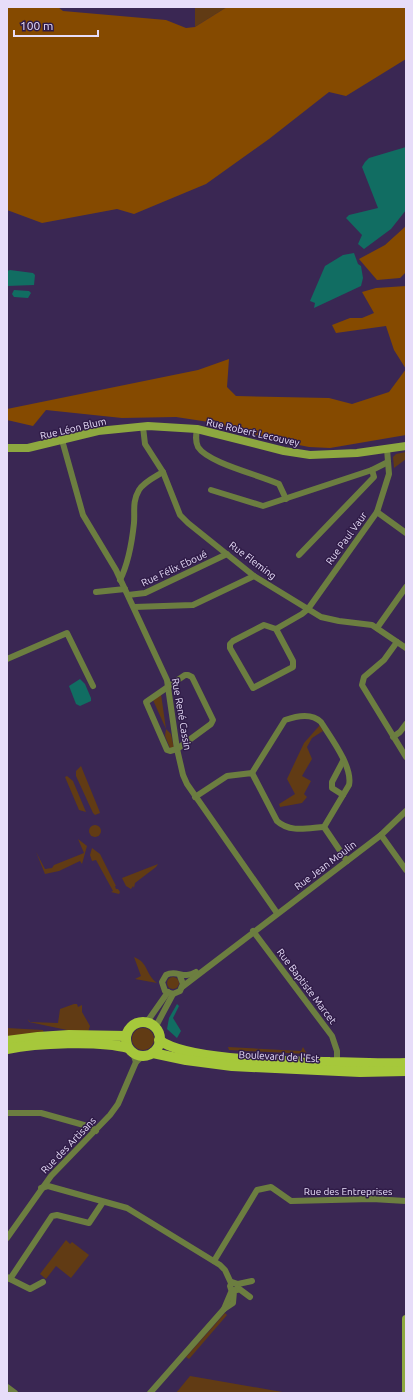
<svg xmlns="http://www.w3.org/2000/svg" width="413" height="1400" font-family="Ubuntu,sans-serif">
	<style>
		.green { fill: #613b14 }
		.forest { fill: #854a00 }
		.water { fill: #116d62 }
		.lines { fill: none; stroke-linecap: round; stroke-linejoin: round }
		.street { stroke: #6c7e40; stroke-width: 6 }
		.secondary { stroke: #8da840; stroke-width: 8 }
		.primary { stroke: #a6c83b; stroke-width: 10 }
		.labels { text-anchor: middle; stroke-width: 3; stroke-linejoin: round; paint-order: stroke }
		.street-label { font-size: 10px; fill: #e7ddf9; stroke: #301c48 }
	</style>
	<rect width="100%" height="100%" fill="#3a2753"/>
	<!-- green -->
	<g class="green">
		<polygon points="195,7 227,7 195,27"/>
		<polygon points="406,452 406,459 394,468 393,457 396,454"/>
		<polygon points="161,694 166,729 171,734 174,748 170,748 165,736 166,729 153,700"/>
		<polygon points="320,725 323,731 312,738 307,747 312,759 302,776 311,781 304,794 307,797 302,803 280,807 279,804 295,794 287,779 304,743"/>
		<polygon points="81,766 99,810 100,813 95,815 93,813 76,776 76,771"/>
		<polygon points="67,776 73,781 86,812 79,810 65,777"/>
		<circle cx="95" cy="831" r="6"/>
		<polygon points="78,839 87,846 82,864 80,861 59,871 45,874 36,852 45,869 52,868 54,865 84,853"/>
		<polygon points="92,848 100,854 116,886 115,886 116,889 118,889 120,892 119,894 111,892 113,891 96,860 92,861 90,855"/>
		<polygon points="158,864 156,867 135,883 134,888 133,886 131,889 126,886 122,878"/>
		<path d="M 134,957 C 149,963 145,974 157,983 L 135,979 L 141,976 Z"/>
		<circle cx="173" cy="983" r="6"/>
		<polygon points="74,1004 77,1004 78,1007 82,1005 82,1012 90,1026 88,1032 67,1030 29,1022 28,1019 30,1022 58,1023 60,1009"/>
		<circle cx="143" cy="1039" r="11"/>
		<polygon points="7,1028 43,1030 44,1033 7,1037"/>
		<polygon points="228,1047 301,1051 303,1047 307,1054 229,1050"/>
		<polygon points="66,1240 70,1244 72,1242 89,1255 71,1278 56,1266 46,1279 40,1274"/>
		<polygon points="225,1313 227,1315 189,1359 186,1357"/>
		<polygon points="190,1376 196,1377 288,1393 176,1393"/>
	</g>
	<!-- forest -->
	<g class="forest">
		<polygon points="7,7 58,7 63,11 166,20 186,28 195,27 227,7 406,7 406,59 346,96 329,92 269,139 206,184 134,214 117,209 42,223 7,210"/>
		<polygon points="406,226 406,272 400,278 377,280 359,259 385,245"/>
		<polygon points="406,286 406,369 394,350 386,326 336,333 332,325 350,318 362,318 374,313 362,292 376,288"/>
		<polygon points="229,359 227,387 236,396 329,398 352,404 389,392 406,369 406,435 330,448 309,447 274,440 209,422 176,417 122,418 46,410 33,426 7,420 7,409 198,370"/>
	</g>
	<!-- water -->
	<g class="water">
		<polygon points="406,147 406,210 391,229 364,249 358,244 362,235 346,218 349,215 378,208 362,167 365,162 369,158"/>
		<polygon points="354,253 358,264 361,266 363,278 361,286 314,308 315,303 310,301 325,266 343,255"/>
		<polygon points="10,270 33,273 35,275 34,285 7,286 7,271"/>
		<polygon points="14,290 29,291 31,293 28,298 14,297 12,294"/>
		<polygon points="80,679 85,684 91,698 91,701 80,706 76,704 69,686"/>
		<polygon points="177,1004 179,1006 173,1018 181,1031 177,1038 167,1029 169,1018"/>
	</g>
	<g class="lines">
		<!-- street -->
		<g class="street">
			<polyline points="143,427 145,444 163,472 180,515 188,523 254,576 321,617 339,621 372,625 406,648"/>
			<path d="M 197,429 C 196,435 195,441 198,447 C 208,463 260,475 279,484 L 286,499"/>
			<polyline points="62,440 83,515 116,570 167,680 177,749 183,775 187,784 277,913"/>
			<polyline points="211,490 263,506 372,470 388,462"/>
			<polyline points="377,512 406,533"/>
			<polyline points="299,555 374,477 372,470"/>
			<path d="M 120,580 C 129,562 132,542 134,523 C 135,511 132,502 139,490 C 144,482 155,477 163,472"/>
			<polyline points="96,592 125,589"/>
			<polyline points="128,595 145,593 227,554"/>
			<polyline points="134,607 193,605 254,576"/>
			<polyline points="377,628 406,587"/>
			<polyline points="276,629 264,625 233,641 230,644 230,648 253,688 293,667 293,661 276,629 302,614 308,609 377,512 389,474 387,449"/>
			<polyline points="397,642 384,660 364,677 362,685 406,757"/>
			<polyline points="7,659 67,633 93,686"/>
			<polygon points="185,675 188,675 192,677 213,720 211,724 177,749 170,751 167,750 146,702"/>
			<polyline points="393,737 400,732 406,724"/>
			<path d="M 252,773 L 285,720 C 296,716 312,713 321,722 C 331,738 353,767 349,785 L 324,827"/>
			<polyline points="343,795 332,788 332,782 343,761"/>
			<path d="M 195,797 L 227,776 L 252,773 L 277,821 C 290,833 308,828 324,827"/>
			<polyline points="324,827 347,861"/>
			<polyline points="381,835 406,870"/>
			<polyline points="253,931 332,1036 337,1051 337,1062"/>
			<path d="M 180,976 L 183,984 L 180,991 L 173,994 L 165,991 L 162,982 L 166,975 C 177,969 183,980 196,972"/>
			<polyline points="182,987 381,835 406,811"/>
			<polyline points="142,1023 149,1019 168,992"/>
			<polyline points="155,1028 173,994"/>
			<polyline points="133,1053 136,1062"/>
			<polyline points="7,1113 41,1113 91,1127 96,1131"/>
			<polyline points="41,1188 48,1186 127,1208 220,1265 225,1270 231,1283"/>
			<polyline points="7,1238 51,1176 110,1115 118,1104 136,1062 143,1056"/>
			<polyline points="214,1261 257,1190 271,1187 291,1201 372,1199 406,1201"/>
			<polyline points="7,1277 10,1279 52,1216 57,1215 89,1223 103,1202"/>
			<polyline points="10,1279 30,1289 43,1282"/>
			<polyline points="238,1284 237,1290 231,1289 230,1286 232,1282 238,1284 252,1281"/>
			<polyline points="238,1288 250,1297"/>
			<polyline points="224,1309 232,1290"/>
			<polyline points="7,1387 15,1393"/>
			<polyline points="150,1393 224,1309 233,1303 234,1291"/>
		</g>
		<!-- secondary -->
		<g class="secondary">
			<polyline points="7,448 28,448 98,431 148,426 197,429 284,451 310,455 357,453 406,446"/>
			<polyline points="406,1393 406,1319"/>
		</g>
		<!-- primary -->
		<g class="primary">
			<circle cx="143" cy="1039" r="17"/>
			<path d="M 159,1040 C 189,1062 291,1061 330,1062 C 355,1062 381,1064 406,1063"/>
			<polyline points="7,1041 38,1037 69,1035 126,1036"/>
			<path d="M 7,1049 C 36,1043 100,1040 128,1048"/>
			<polyline points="153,1053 186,1060 232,1066 360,1072 406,1071"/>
		</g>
	</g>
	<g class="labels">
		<!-- street labels -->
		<g class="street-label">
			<text transform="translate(73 428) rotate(-13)" y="4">Rue Léon Blum</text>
			<text transform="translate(253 432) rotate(13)" y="4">Rue Robert Lecouvey</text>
			<text transform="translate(346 538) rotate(-54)" y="4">Rue Paul Vaur</text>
			<text transform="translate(253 560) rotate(37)" y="4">Rue Fleming</text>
			<text transform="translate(174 568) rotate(-25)" y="4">Rue Félix Eboué</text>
			<text transform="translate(182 714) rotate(80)" y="4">Rue René Cassin</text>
			<text transform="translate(325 865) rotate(-37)" y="4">Rue Jean Moulin</text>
			<text transform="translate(307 986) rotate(53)" y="4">Rue Baptiste Marcet</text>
			<text transform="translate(279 1056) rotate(3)" y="4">Boulevard de l'Est</text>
			<text transform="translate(68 1145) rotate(-46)" y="4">Rue des Artisans</text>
			<text x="348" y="1195">Rue des Entreprises</text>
		</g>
	</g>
	<!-- border -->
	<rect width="413" height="1400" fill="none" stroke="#e7ddf9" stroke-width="16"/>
	<!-- scale -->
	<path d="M14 30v6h84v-6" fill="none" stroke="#e7ddf9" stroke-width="2"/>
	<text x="20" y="30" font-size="12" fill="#e7ddf9" stroke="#301c48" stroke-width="3" paint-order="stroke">100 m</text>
</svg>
